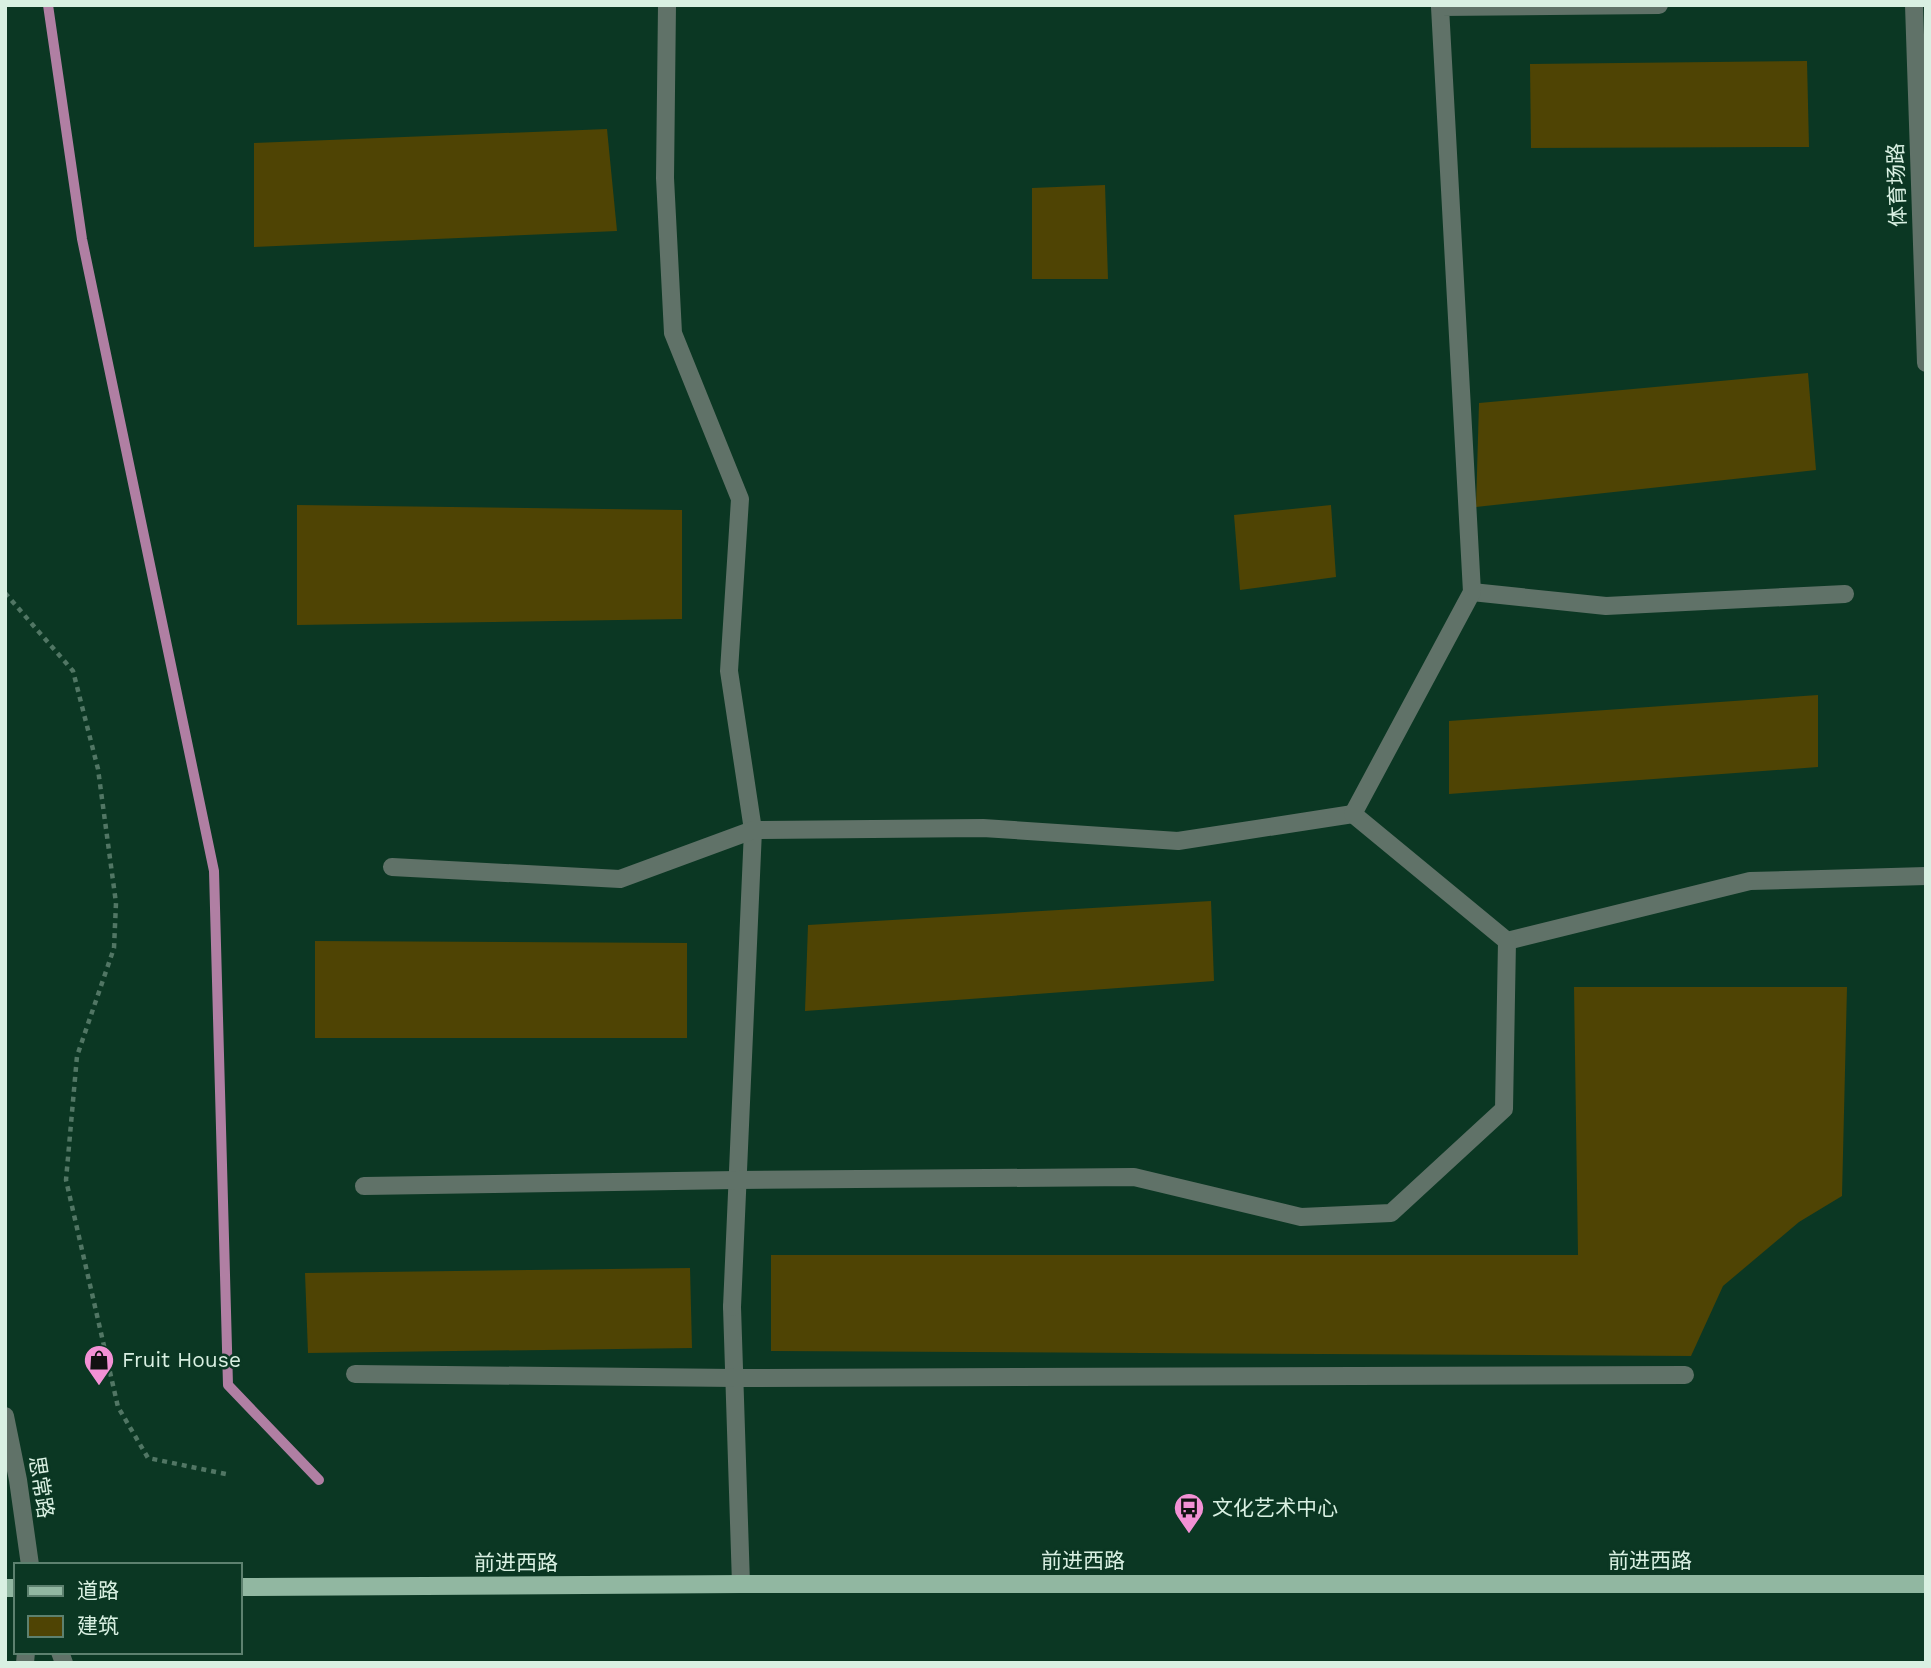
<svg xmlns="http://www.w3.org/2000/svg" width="1931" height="1668" font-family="'Work Sans','Noto Sans SC',sans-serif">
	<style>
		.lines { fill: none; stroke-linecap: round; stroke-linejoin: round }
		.stream { stroke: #b07fa3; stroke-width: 10 }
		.building { fill: #4f4404 }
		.path { stroke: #517664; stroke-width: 4.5; stroke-dasharray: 5 5; stroke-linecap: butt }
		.service { stroke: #607268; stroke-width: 18 }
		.pedestrian { stroke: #607268; stroke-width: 18 }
		.minor { stroke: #607268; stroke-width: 18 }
		.tertiary { stroke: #607268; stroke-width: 18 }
		.primary { stroke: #91b7a1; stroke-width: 18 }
		.labels { text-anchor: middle; stroke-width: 5; stroke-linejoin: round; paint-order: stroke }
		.street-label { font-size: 21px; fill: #d9f0e2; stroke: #0b3723 }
		.poi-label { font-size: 21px; fill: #d9f0e2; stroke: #0b3723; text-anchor: start }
	</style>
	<rect width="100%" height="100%" fill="#0b3723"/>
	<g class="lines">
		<!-- stream -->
		<polyline class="stream" points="48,5 82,239 214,871 228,1385 319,1480"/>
	</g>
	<!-- building -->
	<g class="building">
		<polygon points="1807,61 1809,147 1531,148 1530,64"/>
		<polygon points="607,129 617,231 254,247 254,143"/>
		<polygon points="1105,185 1108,279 1032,279 1032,188"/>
		<polygon points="1808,373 1816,470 1476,507 1479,403"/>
		<polygon points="297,505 682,510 682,619 297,625"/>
		<polygon points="1331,505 1336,577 1240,590 1234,515"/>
		<polygon points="1818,695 1818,767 1449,794 1449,721"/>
		<polygon points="1211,901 1214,981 805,1011 808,925"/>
		<polygon points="315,941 687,943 687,1038 315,1038"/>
		<polygon points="1574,987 1847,987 1842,1196 1799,1222 1723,1286 1691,1356 771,1351 771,1255 1578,1255"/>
		<polygon points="690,1268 692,1348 308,1353 305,1273"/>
	</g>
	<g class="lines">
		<!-- path -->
		<polyline class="path" points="5,593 73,671 98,769 116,903 114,948 77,1056 66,1180 118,1407 148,1458 226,1474"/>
		<!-- service -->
		<polyline class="service" points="732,1307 741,1584"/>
		<!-- pedestrian -->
		<polyline class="pedestrian" points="355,1374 734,1378 1685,1375"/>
		<!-- minor -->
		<g class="minor">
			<polyline points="667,5 665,178 673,333 740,499 729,671 753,830 732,1307"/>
			<polyline points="1472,592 1606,606 1845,594"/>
			<polyline points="392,867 620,879 753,830 983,828 1178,841 1353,814"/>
			<polyline points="1507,941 1750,881 1926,876"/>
			<polyline points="364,1186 736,1180 1134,1177 1301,1217 1391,1213 1504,1109 1507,941 1353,814 1472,592 1440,7 1659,5"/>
		</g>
		<!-- tertiary -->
		<g class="tertiary">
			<polyline points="1914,5 1926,363"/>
			<polyline points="5,1416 18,1480 30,1565"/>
			<polyline points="60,1652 64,1663"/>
			<polyline points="25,1663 26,1652"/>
		</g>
		<!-- primary -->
		<g class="primary">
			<polyline points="240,1587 741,1584 1926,1584"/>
			<polyline points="5,1588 16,1588"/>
		</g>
	</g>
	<!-- icons -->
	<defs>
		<g id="shop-pin" transform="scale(1.575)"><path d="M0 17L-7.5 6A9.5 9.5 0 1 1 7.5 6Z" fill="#f391d5" stroke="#0b3723"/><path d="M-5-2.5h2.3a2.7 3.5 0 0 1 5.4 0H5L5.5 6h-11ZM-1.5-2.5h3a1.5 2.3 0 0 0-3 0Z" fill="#111"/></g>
		<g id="bus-pin" transform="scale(1.575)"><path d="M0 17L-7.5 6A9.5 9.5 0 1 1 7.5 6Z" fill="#f391d5" stroke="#0b3723"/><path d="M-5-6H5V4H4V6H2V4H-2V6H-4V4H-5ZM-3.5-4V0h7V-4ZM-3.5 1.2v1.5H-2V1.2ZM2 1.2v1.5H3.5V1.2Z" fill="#111"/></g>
	</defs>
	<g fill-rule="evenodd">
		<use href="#shop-pin" x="99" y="1360"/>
		<use href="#bus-pin" x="1189" y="1508"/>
	</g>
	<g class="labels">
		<!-- street labels -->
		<g class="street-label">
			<text transform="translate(1897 185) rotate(-92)" y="7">体育场路</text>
			<text transform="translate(41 1487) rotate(81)" y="7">思常路</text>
			<text x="1083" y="1568">前进西路</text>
			<text x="1650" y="1568">前进西路</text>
			<text x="516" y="1570">前进西路</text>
		</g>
		<!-- poi labels -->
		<g class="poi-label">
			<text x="122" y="1367">Fruit House</text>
			<text x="1212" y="1515">文化艺术中心</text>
		</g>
	</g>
	<!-- border -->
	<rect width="1931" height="1668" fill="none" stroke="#d9f0e2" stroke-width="14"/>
	<!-- legend -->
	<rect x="14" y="1563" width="228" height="91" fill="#0b3723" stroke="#5d816f" stroke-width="2"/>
	<rect x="28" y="1586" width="35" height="10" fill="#91b7a1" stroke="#5d816f" stroke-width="2"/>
	<text x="77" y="1598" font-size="21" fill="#d9f0e2">道路</text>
	<rect x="28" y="1616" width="35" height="21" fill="#4f4404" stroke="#5d816f" stroke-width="2"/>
	<text x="77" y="1633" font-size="21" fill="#d9f0e2">建筑</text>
</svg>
